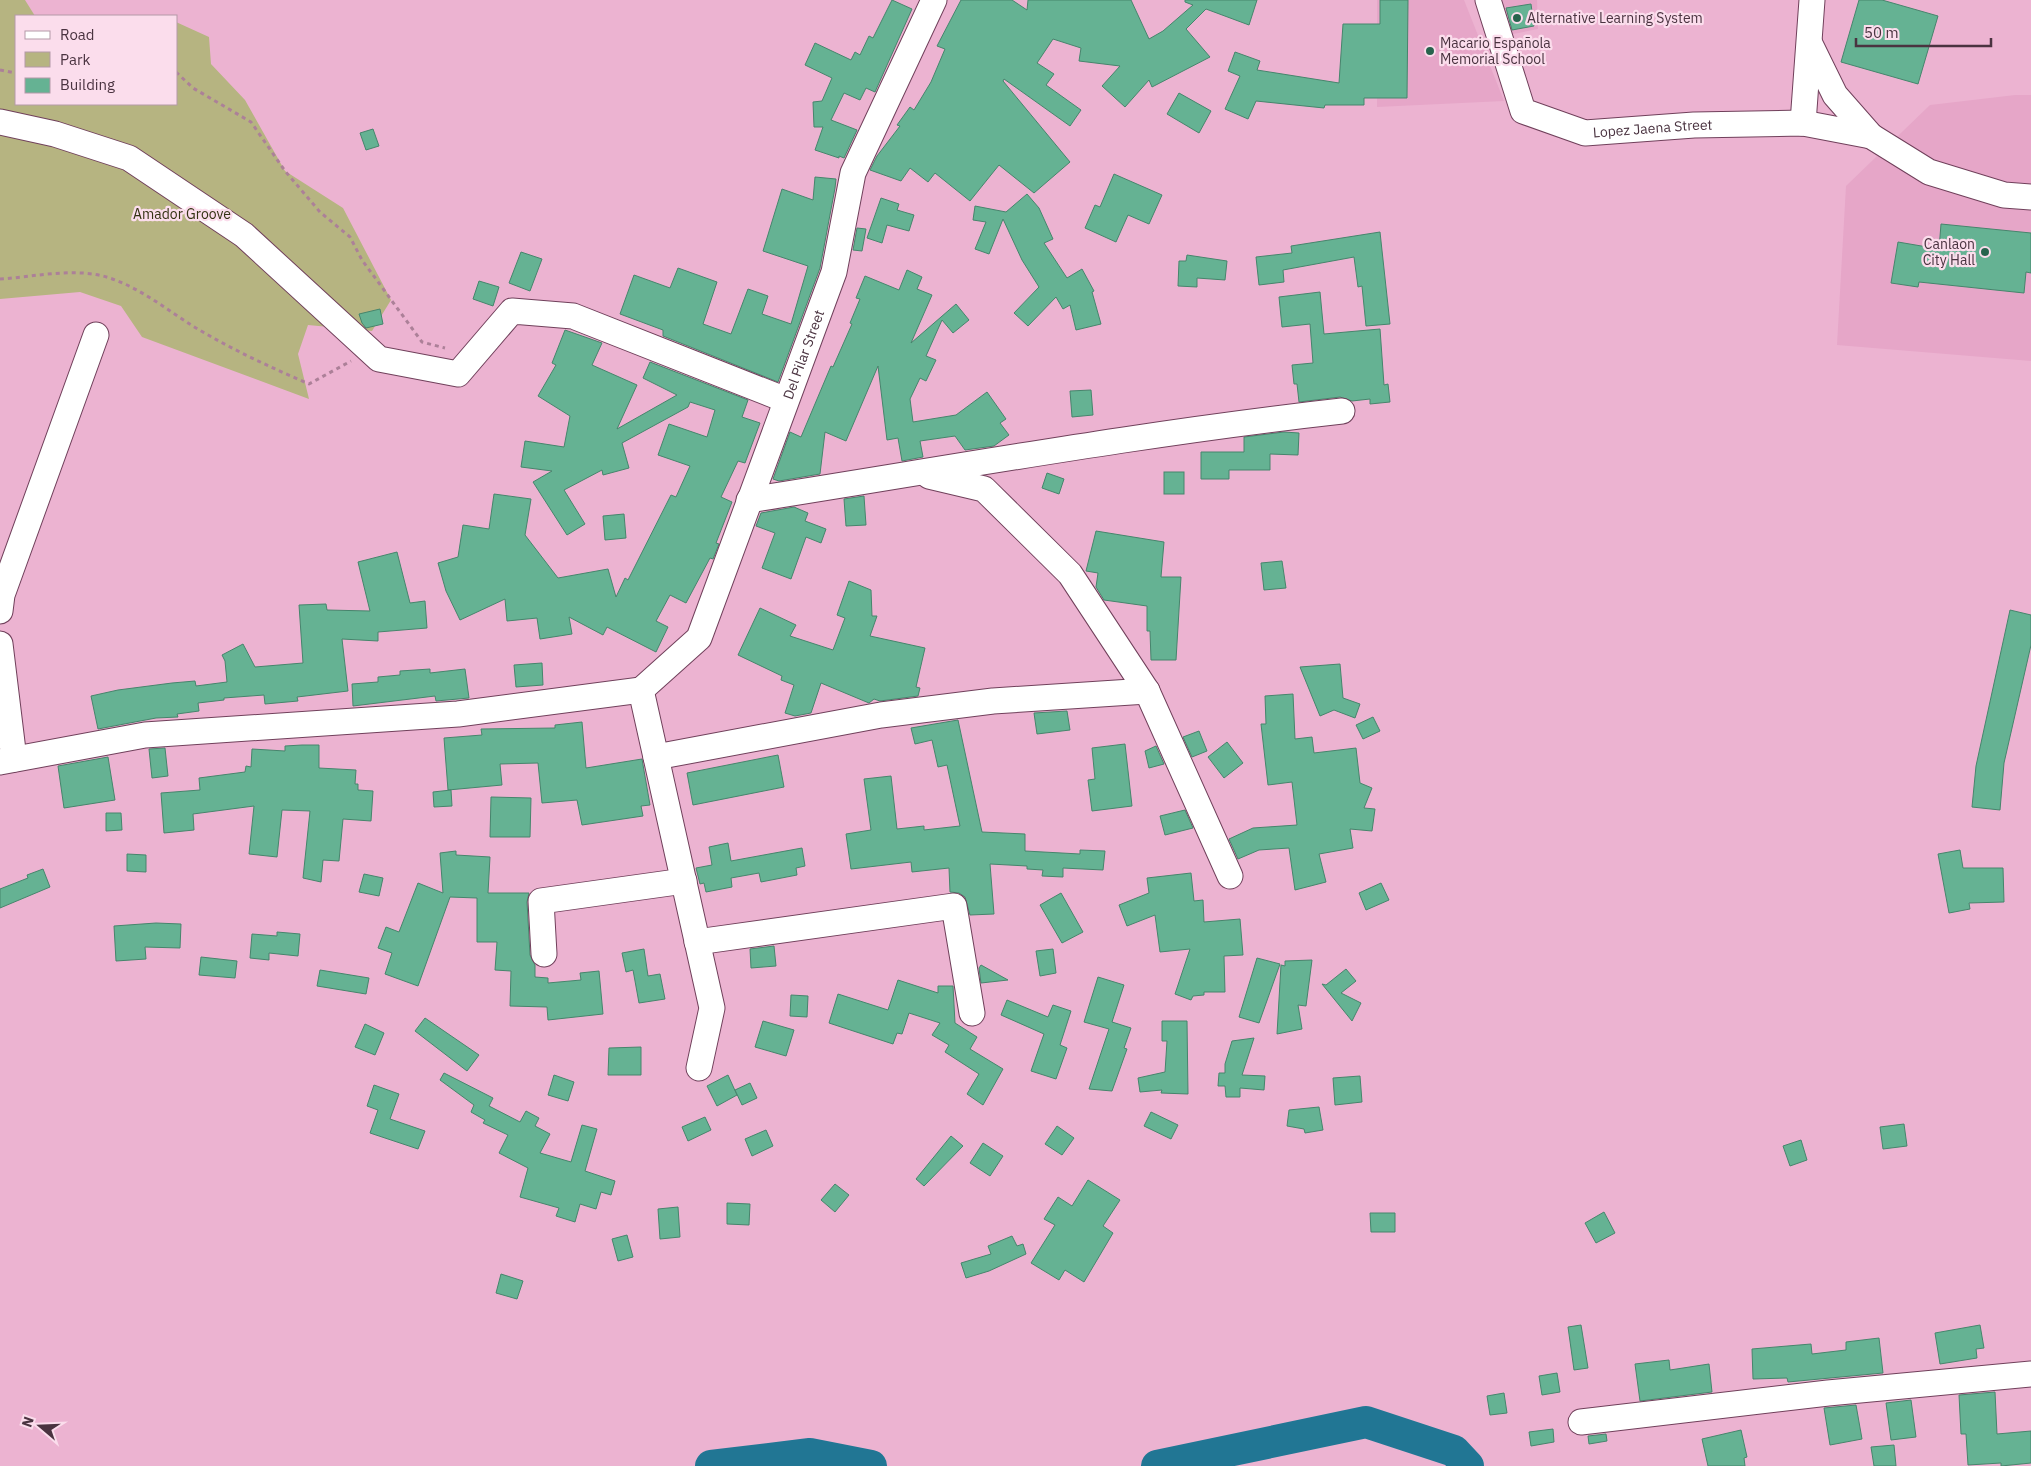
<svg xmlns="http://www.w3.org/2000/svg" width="2031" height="1466" font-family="'IBM Plex Sans',sans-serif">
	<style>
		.built { fill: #e6a6c8 }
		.green { fill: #b6b481 }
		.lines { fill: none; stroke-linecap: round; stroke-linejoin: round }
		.river { stroke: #217694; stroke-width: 32 }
		.building { fill: #65b293; stroke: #46856c }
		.minor-casing { stroke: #70405b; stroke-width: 27 }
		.path { stroke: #ac8098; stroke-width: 3; stroke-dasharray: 4 4; stroke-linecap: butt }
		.minor { stroke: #fff; stroke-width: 25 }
		.poi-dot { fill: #27634d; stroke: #fbddec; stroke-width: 2 }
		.labels { text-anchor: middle; stroke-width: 4.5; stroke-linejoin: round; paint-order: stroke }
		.poi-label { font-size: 14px; fill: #4a3340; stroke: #fbddec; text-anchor: start }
		.street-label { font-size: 14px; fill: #4a3340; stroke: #fbddec }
		.park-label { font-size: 14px; fill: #343213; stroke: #fbddec }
	</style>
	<rect width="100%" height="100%" fill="#ecb3d1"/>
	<!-- built -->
	<g class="built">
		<polygon points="1377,0 1464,0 1504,101 1377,107"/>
		<polygon points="1496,0 1537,0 1538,29 1503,36"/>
		<polygon points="2015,95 2031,95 2031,361 1837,345 1846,186 1930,105"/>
	</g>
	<!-- green -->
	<polygon class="green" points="0,0 25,0 35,16 16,16 16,104 176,104 176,22 209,37 211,64 245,100 285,171 343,208 391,300 372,331 308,325 298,354 309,399 142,337 121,306 80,292 0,299"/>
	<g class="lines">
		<!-- river -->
		<g class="river">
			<polyline points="711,1466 810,1454 871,1466"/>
			<polyline points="1157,1466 1366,1422 1454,1451 1468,1466"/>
		</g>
	</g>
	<!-- building -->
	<g class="building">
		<polygon points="892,0 912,9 875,92 866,88 860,100 844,93 831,120 857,130 844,158 839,156 839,158 815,150 823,127 814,127 813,102 822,101 832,78 805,65 815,43 851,60 855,52 860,55 869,36 873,38"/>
		<polygon points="961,0 1012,0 1027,10 1028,0 1131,0 1149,39 1163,31 1193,5 1185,2 1185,0 1257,0 1249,25 1206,9 1186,29 1210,57 1152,87 1149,80 1125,107 1102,86 1120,66 1079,61 1081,48 1053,39 1037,63 1054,74 1046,85 1081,110 1070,126 1004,79 1003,81 1070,162 1034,193 999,165 970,201 935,173 928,182 910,168 901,181 870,170 877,156 900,126 897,125 910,107 914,110 931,82 945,49 937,46"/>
		<polygon points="1380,0 1408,0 1407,98 1364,98 1364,105 1325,105 1324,108 1256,101 1248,119 1225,109 1240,76 1228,71 1235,52 1260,61 1257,70 1339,83 1343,24 1380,24"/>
		<polygon points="1859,0 1882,0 1938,16 1918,84 1841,62"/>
		<polygon points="1531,4 1534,26 1512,30 1506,8"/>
		<polygon points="1179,93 1211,111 1199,133 1167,114"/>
		<polygon points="373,129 379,146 366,150 360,133"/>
		<polygon points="1114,174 1162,195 1149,224 1128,215 1116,242 1085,228 1095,205 1100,207"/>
		<polygon points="815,177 836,179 835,188 820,268 778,382 663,336 663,330 620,314 634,275 670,288 678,268 717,282 703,324 731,334 748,289 768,296 762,314 791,324 808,266 763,251 782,189 813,200"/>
		<polygon points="1027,194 1039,208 1053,239 1044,243 1067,278 1082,269 1094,291 1092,292 1101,324 1076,330 1070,305 1063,309 1056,297 1028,326 1014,313 1039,287 1022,260 1003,219 989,254 975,249 986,222 973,220 975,206 1006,212"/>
		<polygon points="881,198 899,204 897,210 914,215 909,231 887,225 882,243 867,238"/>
		<polygon points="1941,224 2031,233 2031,273 2026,272 2024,293 1919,282 1918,287 1891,283 1898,242 1939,249"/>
		<polygon points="857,228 866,229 862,251 853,250"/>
		<polygon points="1380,232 1390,324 1366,326 1362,286 1358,287 1354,257 1283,270 1284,282 1259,285 1256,257 1292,253 1291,246"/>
		<polygon points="521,252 542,259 530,291 509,283"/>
		<polygon points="1187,255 1227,261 1225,280 1197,278 1197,287 1178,286 1179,261 1186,261"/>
		<polygon points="907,270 922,277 917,289 932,295 911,343 956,304 969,320 953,333 942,320 926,356 936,360 926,381 920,378 910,399 913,422 956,415 987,392 1006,419 1000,423 1009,435 994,446 965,450 955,436 920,441 923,457 902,461 898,438 887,440 878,366 846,441 825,432 820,474 779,481 773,479 790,432 801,437 831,366 833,367 852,324 850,323 860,299 856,298 865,276 899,290"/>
		<polygon points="479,281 499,287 493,306 473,299"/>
		<polygon points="1320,292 1324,334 1380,329 1384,385 1388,384 1390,402 1370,404 1370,399 1352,401 1340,397 1299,402 1297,384 1294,384 1292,365 1313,363 1310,324 1282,327 1279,297"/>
		<polygon points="380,309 383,324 366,328 362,323 359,314"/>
		<polygon points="565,330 602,343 592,365 637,385 617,429 677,395 643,378 650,362 748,400 742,417 760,423 745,463 738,461 721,497 732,502 716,543 719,544 713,559 710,558 686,603 670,595 656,621 668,627 656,652 607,627 603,635 569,617 572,634 540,639 537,618 507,621 505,599 460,620 446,591 438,563 458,557 463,525 489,529 494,494 531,499 525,535 558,578 608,569 616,597 625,578 628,580 671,495 676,497 690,466 658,455 669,424 707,437 715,410 690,402 688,407 622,443 629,468 603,475 602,470 564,490 585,524 567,535 533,482 552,471 521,467 525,441 564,447 570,416 538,396 556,365 552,363"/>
		<polygon points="1091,390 1093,415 1072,417 1070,391"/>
		<polygon points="1284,432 1299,433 1298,455 1270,454 1270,470 1229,470 1229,479 1201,479 1201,452 1244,452 1244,437"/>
		<rect x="1164" y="472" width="20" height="22"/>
		<polygon points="1047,473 1064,479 1059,494 1042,488"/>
		<polygon points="864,496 866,525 846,526 844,499"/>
		<polygon points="794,507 808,513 805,521 826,529 821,543 806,537 791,579 762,568 775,533 756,526 761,513"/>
		<polygon points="624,514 626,538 605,540 603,516"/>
		<polygon points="1096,531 1164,542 1161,577 1181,577 1176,660 1151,660 1150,631 1147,631 1147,606 1104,600 1096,587 1098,573 1086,571"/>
		<polygon points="397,552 410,603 425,601 427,628 378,632 378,641 342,639 348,691 297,697 298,701 265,704 264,695 224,698 224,700 198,703 199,711 177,714 178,717 156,718 98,729 91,696 118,690 172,683 195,681 196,686 227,682 225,661 222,655 243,644 255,667 303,663 299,605 326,604 327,610 370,611 358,562"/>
		<polygon points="1282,561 1286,588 1264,590 1261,563"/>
		<polygon points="849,581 871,590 872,616 877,616 870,636 925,648 916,687 920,688 918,696 880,701 874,699 869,703 821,683 811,713 795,716 785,713 794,685 781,680 782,676 738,655 760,608 796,625 790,636 833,650 845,618 837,615"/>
		<polygon points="2010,610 2031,615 2031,645 2004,763 2000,810 1972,807 1976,766"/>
		<polygon points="542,663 543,685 516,687 514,665"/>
		<polygon points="1340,664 1343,698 1360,704 1355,718 1334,710 1320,716 1300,667"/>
		<polygon points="430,669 430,673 465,669 469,698 436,701 435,696 353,706 352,684 378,682 378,677 400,675 400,671"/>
		<polygon points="1293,694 1295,739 1312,737 1314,753 1356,748 1360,783 1372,788 1364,808 1375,809 1372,831 1350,829 1353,848 1319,854 1326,882 1295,890 1289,848 1259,850 1238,859 1229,839 1253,828 1297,825 1292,782 1268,785 1261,724 1266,724 1265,696"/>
		<polygon points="1067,711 1070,730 1037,734 1034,713"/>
		<polygon points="1373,717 1380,731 1363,739 1356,725"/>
		<polygon points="958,720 982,832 1025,834 1025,851 1080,854 1080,850 1105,851 1103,870 1063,868 1063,877 1042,876 1043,870 1027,869 1027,866 990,864 994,914 970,915 965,897 959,893 950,892 949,868 912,872 911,862 851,869 846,834 871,830 864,779 891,776 897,829 924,826 924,830 960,826 947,765 938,767 932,740 915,744 911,728"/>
		<polygon points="582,722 586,768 642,759 650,805 641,806 643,816 582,825 577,800 542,803 538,763 500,764 502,785 448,790 444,738 482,735 481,729 555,728 555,725"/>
		<polygon points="1199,731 1207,751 1192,757 1183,737"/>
		<polygon points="1227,742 1243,763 1224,778 1208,757"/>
		<polygon points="1125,744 1132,806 1092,811 1088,780 1095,779 1092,748"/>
		<polygon points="302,745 319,745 319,768 356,770 355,784 358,784 358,790 373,791 371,821 343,819 339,861 323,860 321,882 303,878 310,811 282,810 277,857 249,854 254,806 193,814 194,830 164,833 161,793 200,790 199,778 245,772 246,766 251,767 252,749 285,751 285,746"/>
		<polygon points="1156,746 1164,764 1149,768 1145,751"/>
		<polygon points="165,748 168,776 152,778 149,749"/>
		<polygon points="778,755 784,787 693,805 687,773"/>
		<polygon points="108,757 115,800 64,808 58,766"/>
		<polygon points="451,790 452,806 434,807 433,792"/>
		<polygon points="491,797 531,798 530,837 490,837"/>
		<polygon points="1185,810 1193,828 1165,835 1160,816"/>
		<polygon points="106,813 121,813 122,830 106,831"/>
		<polygon points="728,843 731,861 802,848 805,866 796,868 797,875 761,882 759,873 731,878 732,887 706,892 704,883 700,884 696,868 712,865 709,847"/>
		<polygon points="1960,850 1963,868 2003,868 2004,902 1969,903 1970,909 1949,913 1938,854"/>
		<polygon points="456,851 456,855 490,857 488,893 529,893 527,902 530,955 535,965 535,977 548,978 548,983 581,980 580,973 599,971 603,1014 548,1020 547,1007 510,1006 511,971 495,970 497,942 477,942 477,898 450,897 418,986 385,974 392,953 378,948 386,927 399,932 418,883 443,893 440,853"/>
		<polygon points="127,854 146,855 146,872 127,871"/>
		<polygon points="43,869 50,887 0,908 0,889 28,878 27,875"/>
		<polygon points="1191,873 1194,901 1203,900 1204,922 1240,919 1243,955 1224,956 1225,992 1204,992 1204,995 1193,996 1191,1000 1175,994 1190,949 1160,952 1155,915 1127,926 1119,905 1149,893 1147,878"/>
		<polygon points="364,874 383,878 379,896 359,892"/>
		<polygon points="1381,883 1389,900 1366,910 1359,893"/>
		<polygon points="1061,893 1083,932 1062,943 1040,905"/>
		<polygon points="156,923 181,924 180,948 145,947 146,959 116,961 114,926"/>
		<polygon points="277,932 300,934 298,956 269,953 269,960 250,958 252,934 277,936"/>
		<polygon points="774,946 776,966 751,968 750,949"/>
		<polygon points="644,949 648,976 660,974 665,999 639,1003 633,970 626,972 622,953"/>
		<polygon points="1053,949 1056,973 1040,976 1036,951"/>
		<polygon points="201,957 237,961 235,978 199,975"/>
		<polygon points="1257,958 1280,964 1259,1023 1239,1017"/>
		<polygon points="1312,960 1306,1006 1298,1005 1302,1029 1277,1034 1281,965 1285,966 1285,961"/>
		<polygon points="981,965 1008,980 981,983 979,968"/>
		<polygon points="1346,969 1356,981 1341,993 1361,1003 1352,1021 1322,984 1326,985"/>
		<polygon points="320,970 369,978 366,994 317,986"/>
		<polygon points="1098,977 1124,985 1112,1022 1131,1028 1124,1048 1127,1049 1112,1091 1089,1089 1109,1029 1084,1022"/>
		<polygon points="898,980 938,993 938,986 953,986 955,1023 977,1037 970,1049 1003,1069 983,1105 967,1094 979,1074 945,1052 949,1045 932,1035 940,1023 909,1013 902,1034 897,1033 893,1044 829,1023 838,994 888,1010"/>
		<polygon points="791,995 808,996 807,1017 790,1016"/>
		<polygon points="1007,1000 1048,1017 1053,1005 1071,1011 1060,1045 1067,1048 1056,1079 1031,1071 1044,1034 1001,1015"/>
		<polygon points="425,1018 479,1055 467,1071 415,1031"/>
		<polygon points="763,1021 794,1030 786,1056 755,1047"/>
		<polygon points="1162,1021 1187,1021 1188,1094 1161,1093 1162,1090 1140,1092 1138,1078 1165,1072 1167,1041 1162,1041"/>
		<polygon points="365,1024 384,1033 375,1055 355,1047"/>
		<polygon points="1254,1038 1242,1075 1265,1076 1264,1090 1240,1088 1240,1097 1226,1097 1225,1086 1218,1086 1219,1073 1225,1073 1225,1064 1232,1041"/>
		<polygon points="641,1047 641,1075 608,1075 609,1048"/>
		<polygon points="444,1073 493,1098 489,1106 520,1122 526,1111 539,1118 535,1126 550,1134 540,1153 571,1162 582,1125 597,1129 585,1171 615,1181 611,1195 601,1192 596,1209 580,1204 575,1222 556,1216 559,1208 520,1197 528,1168 499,1153 508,1135 483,1123 485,1120 471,1112 474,1105 440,1080"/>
		<polygon points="554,1075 574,1082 568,1101 548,1095"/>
		<polygon points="728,1075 737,1095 717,1106 707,1086"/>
		<polygon points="1360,1076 1362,1102 1335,1105 1333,1078"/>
		<polygon points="750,1083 757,1098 742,1105 735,1090"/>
		<polygon points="374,1085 399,1094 390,1119 425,1131 418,1149 370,1133 378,1110 367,1106"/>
		<polygon points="1319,1107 1323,1130 1305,1133 1304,1129 1287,1126 1289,1110"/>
		<polygon points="1151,1112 1178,1125 1171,1139 1144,1126"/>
		<polygon points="705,1117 711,1130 688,1141 682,1127"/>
		<polygon points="1904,1124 1907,1146 1883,1149 1880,1127"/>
		<polygon points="1057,1126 1074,1138 1062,1155 1045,1144"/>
		<polygon points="766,1130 773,1146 752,1156 745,1139"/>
		<polygon points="951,1136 963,1146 924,1186 916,1179"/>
		<polygon points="1801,1140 1807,1160 1790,1166 1783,1146"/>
		<polygon points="983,1143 1003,1156 990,1176 970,1163"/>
		<polygon points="1088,1180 1120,1200 1103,1226 1113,1233 1084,1282 1065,1270 1059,1280 1031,1263 1055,1225 1044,1219 1058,1197 1072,1206"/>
		<polygon points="835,1184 849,1195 835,1212 821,1200"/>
		<polygon points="727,1203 750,1204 749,1225 727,1224"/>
		<polygon points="678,1207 680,1237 660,1239 658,1209"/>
		<polygon points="1604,1212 1615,1233 1596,1243 1585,1223"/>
		<polygon points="1370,1213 1395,1213 1395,1232 1371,1232"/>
		<polygon points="627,1235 633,1257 618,1261 612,1239"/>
		<polygon points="1012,1236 1017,1246 1023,1244 1026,1254 989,1271 966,1278 961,1263 991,1254 988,1246"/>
		<polygon points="501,1274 523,1281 517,1299 496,1293"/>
		<polygon points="1581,1325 1588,1368 1574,1370 1568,1327"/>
		<polygon points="1980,1325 1984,1348 1976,1349 1977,1358 1940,1364 1935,1333"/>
		<polygon points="1879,1338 1883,1373 1788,1382 1787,1378 1753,1379 1752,1349 1811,1344 1812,1354 1846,1350 1846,1342"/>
		<polygon points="1669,1360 1670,1370 1709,1364 1712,1392 1640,1401 1635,1364"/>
		<polygon points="1557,1373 1560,1392 1542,1395 1539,1376"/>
		<polygon points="1995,1392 1997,1434 2031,1431 2031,1463 2001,1466 2001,1463 1968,1465 1966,1434 1961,1434 1959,1395"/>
		<polygon points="1504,1393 1507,1413 1490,1415 1487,1396"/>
		<polygon points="1911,1400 1916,1437 1891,1440 1886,1403"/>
		<polygon points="1856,1405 1862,1439 1830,1445 1824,1408"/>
		<polygon points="1553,1429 1554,1442 1531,1446 1529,1432"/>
		<polygon points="1741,1430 1747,1457 1744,1458 1745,1466 1708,1466 1702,1439"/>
		<polygon points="1606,1434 1607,1441 1589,1444 1588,1436"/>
		<polygon points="1894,1445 1896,1466 1874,1466 1871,1447"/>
	</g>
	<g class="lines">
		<!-- minor casing -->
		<g class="minor-casing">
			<g id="minor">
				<path id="s1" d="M 1488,0 L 1523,111 L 1585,133 L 1694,125 L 1803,123 L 1871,136 L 1929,172 L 2004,195 L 2031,197"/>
				<polyline points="1810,44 1835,95 1871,136"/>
				<polyline points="0,122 55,134 129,158 244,235 379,359 458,374 512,311 573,316 786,400"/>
				<polyline points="1803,123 1812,0"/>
				<polyline points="929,476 984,489 1070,574 1147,691 1230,876"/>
				<path d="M 749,500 C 946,469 1143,433 1342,411"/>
				<polyline points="0,611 2,595 96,335"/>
				<polyline points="0,644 14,759"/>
				<path id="s2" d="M 641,690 L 699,638 L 834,272 L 853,173 L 934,0"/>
				<polyline points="641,690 712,1008 699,1068"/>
				<polyline points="656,757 881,715 993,701 1147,691"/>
				<polyline points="0,762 145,735 458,714 641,690"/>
				<polyline points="697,942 954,906 972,1013"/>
				<polyline points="544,954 541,901 684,881"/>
				<polyline points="1581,1422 1828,1393 2031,1374"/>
			</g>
		</g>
		<!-- path -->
		<g class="path">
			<polyline points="0,70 16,73"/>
			<polyline points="176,72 193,88 251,122 285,171 320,212 350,237 362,260 422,342 445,348"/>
			<path d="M 0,279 C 33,277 70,268 103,276 C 137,285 167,310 196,328 C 233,350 270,367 309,384 L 351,361"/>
		</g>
		<!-- minor -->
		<use href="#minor" class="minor"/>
	</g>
	<!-- markers -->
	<g class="poi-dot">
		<circle cx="1517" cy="18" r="5"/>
		<circle cx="1430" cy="51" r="5"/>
		<circle cx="1985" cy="252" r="5"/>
	</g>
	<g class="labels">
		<!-- poi labels -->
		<g class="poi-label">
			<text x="1527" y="23">Alternative Learning System</text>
			<text x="1440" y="48">Macario Española<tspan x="1440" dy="16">Memorial School</tspan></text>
			<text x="1975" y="249" text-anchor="end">Canlaon<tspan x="1975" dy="16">City Hall</tspan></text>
		</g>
		<!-- street labels -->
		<g class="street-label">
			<text dy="5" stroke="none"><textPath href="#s1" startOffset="250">Lopez Jaena Street</textPath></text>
			<text dy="5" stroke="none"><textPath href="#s2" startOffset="380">Del Pilar Street</textPath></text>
		</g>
		<!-- park labels -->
		<g class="park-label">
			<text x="182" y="219">Amador Groove</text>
		</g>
	</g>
	<!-- legend -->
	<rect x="15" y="15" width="162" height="90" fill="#fbddec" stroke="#b499a7"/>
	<rect x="25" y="31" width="25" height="8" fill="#ffffff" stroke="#b499a7"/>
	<text x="60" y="40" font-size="15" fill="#4a3340">Road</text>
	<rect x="25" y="52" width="25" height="15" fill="#b6b481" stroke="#b499a7"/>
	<text x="60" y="65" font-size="15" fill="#4a3340">Park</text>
	<rect x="25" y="78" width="25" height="15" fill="#65b293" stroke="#b499a7"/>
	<text x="60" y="90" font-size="15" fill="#4a3340">Building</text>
	<!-- north arrow -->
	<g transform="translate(40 1426) rotate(289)" stroke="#fbddec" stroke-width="4" paint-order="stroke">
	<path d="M0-4L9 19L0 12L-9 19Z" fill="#4a3340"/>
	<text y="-8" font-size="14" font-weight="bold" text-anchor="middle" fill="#4a3340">N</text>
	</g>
	<!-- scale -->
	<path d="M1856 38v8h135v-8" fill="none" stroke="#4a3340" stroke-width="2.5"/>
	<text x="1864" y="38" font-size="15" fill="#4a3340" stroke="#fbddec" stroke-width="4" paint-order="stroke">50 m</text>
</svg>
